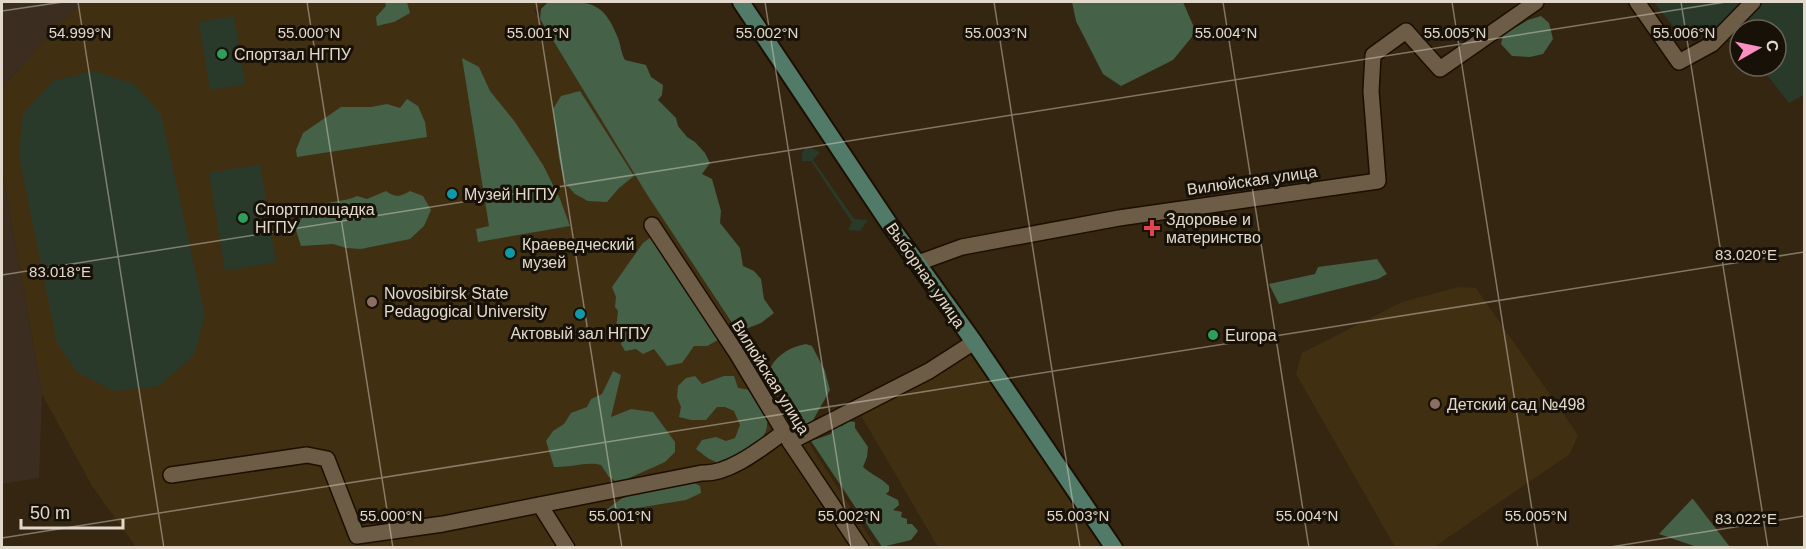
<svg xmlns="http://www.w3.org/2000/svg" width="1806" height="549" font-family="Arial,sans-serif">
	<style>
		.built { fill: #412f12 }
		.industrial { fill: #3b2e20 }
		.green { fill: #293a2b }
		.forest { fill: #456148 }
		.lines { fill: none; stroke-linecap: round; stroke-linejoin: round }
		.minor-casing { stroke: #1c0f00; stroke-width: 18 }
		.secondary-casing { stroke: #1c0f00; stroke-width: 20 }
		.minor { stroke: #6d5d46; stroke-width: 15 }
		.secondary { stroke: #527a69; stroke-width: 16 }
		.ticks { fill: none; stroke: #e2d9cc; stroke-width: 1.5; stroke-opacity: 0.45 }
		.leisure-dot { fill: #2e9e5b; stroke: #171108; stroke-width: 2 }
		.culture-dot { fill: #0f9aa8; stroke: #171108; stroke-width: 2 }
		.health-dot { fill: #e0444e; stroke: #171108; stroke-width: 2 }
		.education-dot { fill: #8d6e63; stroke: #171108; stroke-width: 2 }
		.labels { text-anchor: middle; stroke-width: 6; stroke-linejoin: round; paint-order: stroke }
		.poi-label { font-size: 16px; fill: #e2d9cc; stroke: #171108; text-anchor: start }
		.street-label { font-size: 16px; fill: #e2d9cc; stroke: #171108 }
		.ticks-label { font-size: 15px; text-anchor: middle; fill: #e2d9cc; stroke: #171108; stroke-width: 6; stroke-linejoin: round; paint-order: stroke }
	</style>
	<rect width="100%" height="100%" fill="#342611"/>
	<!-- built -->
	<g class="built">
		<polygon points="81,2 545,2 534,10 658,210 876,547 136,547 92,486 42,394 2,169 2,87"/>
		<polygon points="1459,287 1476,288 1578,435 1570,454 1434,547 1395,547 1296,374 1302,353 1402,302"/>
		<polygon points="974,342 1113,547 938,547 856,407"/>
	</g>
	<!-- industrial -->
	<g class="industrial">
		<polygon points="2,2 81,2 2,87"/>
		<polygon points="2,169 42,394 39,478 2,484"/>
	</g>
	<!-- green -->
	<g class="green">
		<polygon points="1654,2 1804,2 1804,95 1789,103 1760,66 1776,66 1776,30 1740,30 1740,42 1673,26"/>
		<polygon points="234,16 245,84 210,90 199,22"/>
		<polygon points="93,71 134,84 161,114 205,315 194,355 159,386 115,391 78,373 57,343 19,155 23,113 53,81"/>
		<polygon points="806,148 811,148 820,152 813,160 854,219 868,220 860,231 848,230 852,222 811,161 802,161 802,153"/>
		<polygon points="260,164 276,262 225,271 209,173"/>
	</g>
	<!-- forest -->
	<g class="forest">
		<polygon points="385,2 407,2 410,13 394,22 377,26 376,17 386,6"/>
		<path d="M 548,2 C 590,1 603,0 618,38 C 621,46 621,53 625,60 L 646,65 L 651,77 L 663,85 L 662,95 L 658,100 L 676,118 L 678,126 L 687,137 L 695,142 L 705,153 L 710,163 L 702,174 L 712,179 L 721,211 L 720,223 L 740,248 L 743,266 L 754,271 L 761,279 L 764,299 L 774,313 L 761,323 L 738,332 L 648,196 L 540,19 L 541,9 Z"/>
		<polygon points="1072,2 1183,2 1196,32 1173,60 1121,86 1103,74 1076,21"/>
		<polygon points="1541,16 1549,23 1553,39 1543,54 1530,57 1512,56 1501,44 1503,35 1528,20"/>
		<polygon points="462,58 479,67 490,91 515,122 543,165 560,199 570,226 478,242 476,229 489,226"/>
		<polygon points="580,91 634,176 619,188 607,202 588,201 575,194 564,182 559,158 553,109 561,96"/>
		<polygon points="407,99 418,106 425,122 427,137 297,157 296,150 303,133 341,107 371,107 387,104 400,108"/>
		<path d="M 386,191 C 396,198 400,197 410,191 L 423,196 L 431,210 L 424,226 L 410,239 L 361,249 L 346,248 L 333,244 L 301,246 L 295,227 C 300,221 305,213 311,209 C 325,200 343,203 357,196 L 367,199 Z"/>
		<polygon points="654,235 727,345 718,340 707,346 694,346 682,363 667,366 654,349 643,354 636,349 625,351 621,344 624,337 616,328 618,311 615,307 616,297 612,287 643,243"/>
		<polygon points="1377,259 1387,274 1378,279 1279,304 1269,284 1315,274 1318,267"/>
		<path d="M 806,344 L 812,346 L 825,371 L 830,390 L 812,422 L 802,427 L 768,374 C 773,357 789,347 806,344 Z"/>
		<path d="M 613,371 L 621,375 L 611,417 L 631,409 L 653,412 L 675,442 L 675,452 L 665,462 L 618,483 L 609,477 L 601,465 C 586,461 570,468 554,467 L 546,441 L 553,431 L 564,424 L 571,413 L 587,407 L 591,399 L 602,394 Z"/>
		<path d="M 695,376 L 702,384 L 724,376 L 734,376 L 738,388 L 751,390 L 753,397 L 762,401 C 773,426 767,441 742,454 C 737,457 730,462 725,463 C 713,464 704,455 696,449 L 702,440 L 716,437 L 726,441 L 735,438 L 740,425 L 734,411 L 725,407 L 717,407 L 706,420 L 691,420 L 679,417 L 681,407 L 677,397 L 678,386 L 686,378 Z"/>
		<path d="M 848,421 L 855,422 L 855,428 L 868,447 L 867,457 L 863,467 C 872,475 880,477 889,486 L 889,491 L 886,494 L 898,500 L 899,505 L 893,510 L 902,512 L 901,517 L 907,519 L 907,524 L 912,524 L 918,531 L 911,540 L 882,547 L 811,441 L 831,434 L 834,427 L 842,426 Z"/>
		<polygon points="693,482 700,486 701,493 686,500 613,512 606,510 621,499 639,491 666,484 675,487"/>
		<polygon points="1692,499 1693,499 1730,547 1697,547 1659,534"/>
	</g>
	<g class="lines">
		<!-- minor casing -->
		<g class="minor-casing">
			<g id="minor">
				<polyline points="1637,2 1679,62 1712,44 1753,2"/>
				<polyline points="652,225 736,352 790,442 861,548"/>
				<polyline points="918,263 962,247 1119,218 1378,181 1371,91 1373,55 1406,31 1440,69 1536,2"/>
				<polyline points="790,442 929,371 974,342"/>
				<path d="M 171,475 L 307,455 L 327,459 L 357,536 L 443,524 L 702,473 C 729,475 763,447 784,432"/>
				<polyline points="540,505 567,548"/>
			</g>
		</g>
		<!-- secondary casing -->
		<g class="secondary-casing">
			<polyline id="secondary" points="741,2 890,225 974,342 1114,548"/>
		</g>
		<!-- minor -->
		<use href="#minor" class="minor"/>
		<!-- secondary -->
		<use href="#secondary" class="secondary"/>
	</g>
	<!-- ticks -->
	<path class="ticks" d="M 78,2 L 164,548M 307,2 L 393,548M 536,2 L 622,548M 765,2 L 851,548M 994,2 L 1080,548M 1223,2 L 1309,548M 1452,2 L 1538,548M 1681,2 L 1768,548M 2,11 L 63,2M 2,275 L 1726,2M 2,538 L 1804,252M 1604,548 L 1804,516"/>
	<!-- markers -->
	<g class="leisure-dot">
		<circle cx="222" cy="54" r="6"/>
		<circle cx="243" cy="218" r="6"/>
		<circle cx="1213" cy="335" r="6"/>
	</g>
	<g class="culture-dot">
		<circle cx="452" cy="194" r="6"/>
		<circle cx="510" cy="253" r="6"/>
		<circle cx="580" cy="314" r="6"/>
	</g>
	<path class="health-dot" d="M1149 219h6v6h6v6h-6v6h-6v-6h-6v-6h6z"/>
	<g class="education-dot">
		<circle cx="372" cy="302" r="6"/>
		<circle cx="1435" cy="404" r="6"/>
	</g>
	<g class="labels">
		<!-- poi labels -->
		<g class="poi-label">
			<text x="234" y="60">Спортзал НГПУ</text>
			<text x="464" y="200">Музей НГПУ</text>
			<text x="255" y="215">Спортплощадка<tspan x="255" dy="18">НГПУ</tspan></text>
			<text x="1166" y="225">Здоровье и<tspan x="1166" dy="18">материнство</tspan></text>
			<text x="522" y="250">Краеведческий<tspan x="522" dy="18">музей</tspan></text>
			<text x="384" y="299">Novosibirsk State<tspan x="384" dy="18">Pedagogical University</tspan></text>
			<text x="580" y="339" text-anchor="middle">Актовый зал НГПУ</text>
			<text x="1225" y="341">Europa</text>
			<text x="1447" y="410">Детский сад №498</text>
		</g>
		<!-- street labels -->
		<g class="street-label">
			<text transform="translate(1252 180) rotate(-8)" y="6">Вилюйская улица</text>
			<text transform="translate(926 275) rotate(55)" y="6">Выборная улица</text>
			<text transform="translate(771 377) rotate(58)" y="6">Вилюйская улица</text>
		</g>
	</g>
	<g class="ticks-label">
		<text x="996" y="38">55.003°N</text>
		<text x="1684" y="38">55.006°N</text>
		<text x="80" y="38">54.999°N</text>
		<text x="309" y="38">55.000°N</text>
		<text x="538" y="38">55.001°N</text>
		<text x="767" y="38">55.002°N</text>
		<text x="1226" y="38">55.004°N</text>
		<text x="1455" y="38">55.005°N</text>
		<text x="1746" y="260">83.020°E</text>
		<text x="60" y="277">83.018°E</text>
		<text x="391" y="521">55.000°N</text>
		<text x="620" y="521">55.001°N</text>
		<text x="849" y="521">55.002°N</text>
		<text x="1078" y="521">55.003°N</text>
		<text x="1307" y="521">55.004°N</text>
		<text x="1536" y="521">55.005°N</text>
		<text x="1746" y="524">83.022°E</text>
	</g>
	<!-- border -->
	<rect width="1806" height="549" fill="none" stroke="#e2d9cc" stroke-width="6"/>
	<!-- north arrow -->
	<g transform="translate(1758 48) rotate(81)"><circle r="28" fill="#171108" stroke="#686156" stroke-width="1.5"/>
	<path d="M0-4.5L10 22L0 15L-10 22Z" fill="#fc8fc2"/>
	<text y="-9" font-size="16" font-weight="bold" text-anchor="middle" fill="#e2d9cc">С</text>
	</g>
	<!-- scale -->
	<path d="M21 519v9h102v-9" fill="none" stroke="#e2d9cc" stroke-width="3"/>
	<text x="30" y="519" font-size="18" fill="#e2d9cc" stroke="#171108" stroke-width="4.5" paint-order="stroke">50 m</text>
</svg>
